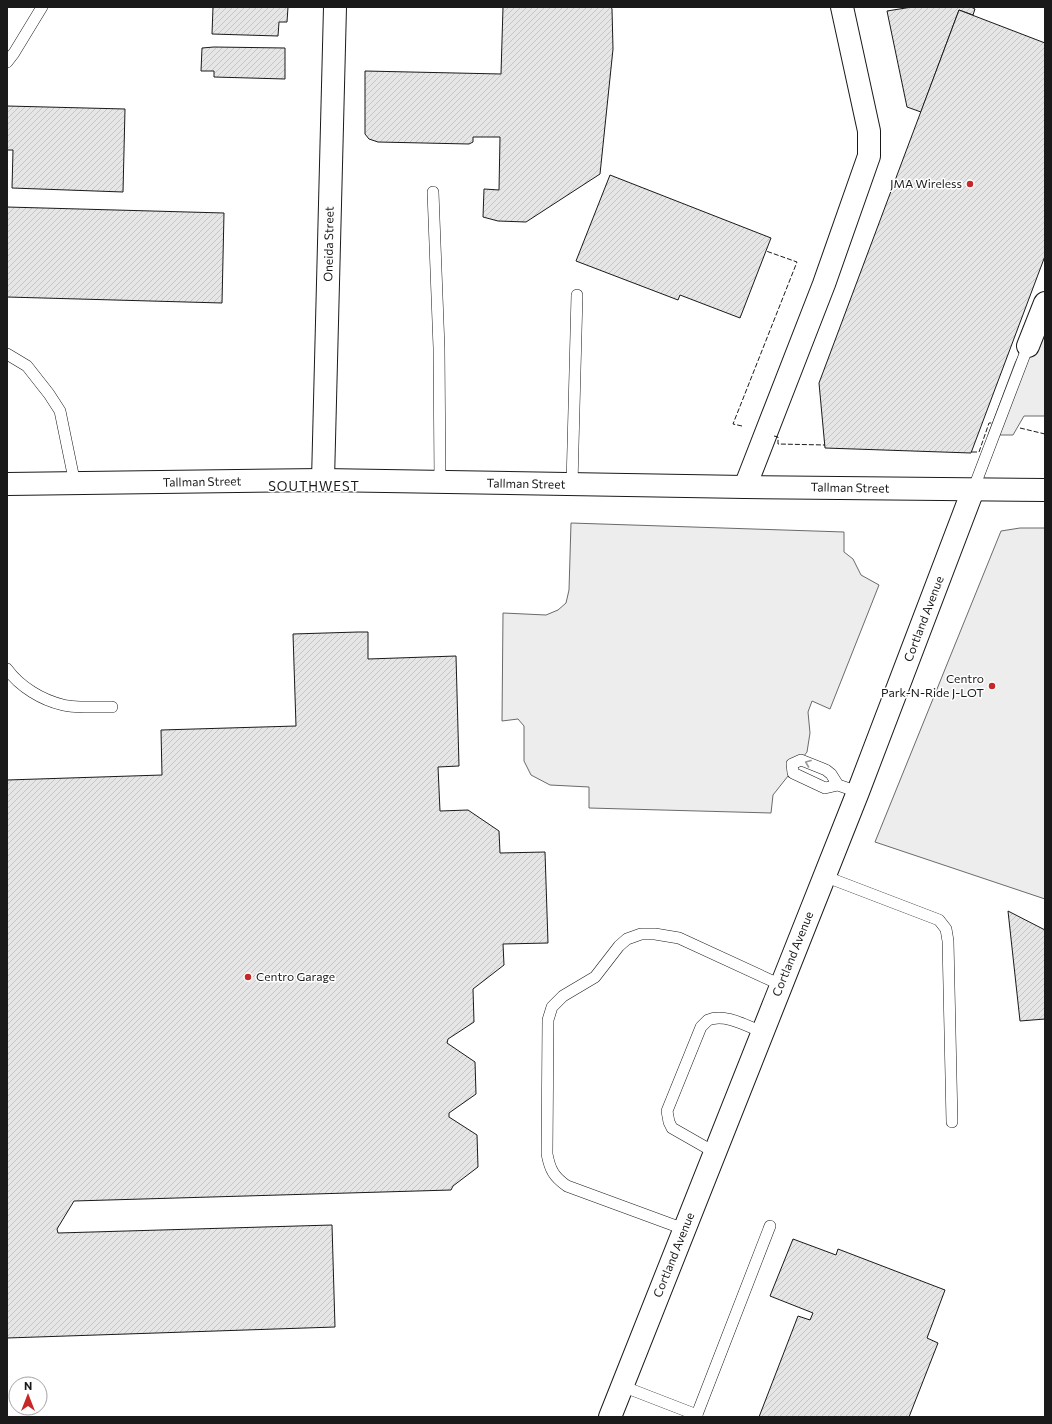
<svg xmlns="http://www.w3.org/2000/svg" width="1052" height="1424" font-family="Commissioner,sans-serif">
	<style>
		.parking { fill: #ededed; stroke: #6a6a6a }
		.building { fill: url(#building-hatch); stroke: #1a1a1a }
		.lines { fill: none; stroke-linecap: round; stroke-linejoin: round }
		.lane-casing { stroke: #1a1a1a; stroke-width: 12 }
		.street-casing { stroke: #1a1a1a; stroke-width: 24 }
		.secondary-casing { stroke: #1a1a1a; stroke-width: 24 }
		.lane { stroke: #fff; stroke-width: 11 }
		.street { stroke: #fff; stroke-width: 22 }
		.secondary { stroke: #fff; stroke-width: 22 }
		.fence { stroke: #1a1a1a; stroke-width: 1; stroke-dasharray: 5 2; stroke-linecap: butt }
		.oneway { stroke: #989898 }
		.poi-dot { fill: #c62828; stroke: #fff; stroke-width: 1.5 }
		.labels { text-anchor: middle; stroke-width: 3; stroke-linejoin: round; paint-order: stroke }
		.poi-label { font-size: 12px; fill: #1a1a1a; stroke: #fff; text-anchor: end }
		.street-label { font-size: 12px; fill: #1a1a1a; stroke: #fff }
		.neighbourhood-label { font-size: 13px; letter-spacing: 1px; fill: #1a1a1a; stroke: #fff }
	</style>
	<defs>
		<pattern id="building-hatch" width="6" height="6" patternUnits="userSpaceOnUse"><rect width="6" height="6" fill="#e6e6e6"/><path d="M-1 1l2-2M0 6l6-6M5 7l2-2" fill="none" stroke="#c5c5c5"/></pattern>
	</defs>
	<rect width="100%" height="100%" fill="#fff"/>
	<!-- parking -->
	<g class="parking">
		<polygon points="1045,321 1045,416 1024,416 1013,435 988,435 1015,363 1029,335"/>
		<polygon points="571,523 844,532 844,552 853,559 861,575 879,585 830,709 812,701 808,712 810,733 807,752 773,795 771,813 589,808 589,787 550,785 531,775 524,761 524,726 518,719 502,721 503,613 546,615 558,610 566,603 569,590"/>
		<polygon points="1020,528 1045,528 1045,899 875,842 1001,531"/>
	</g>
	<!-- building -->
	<g class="building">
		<polygon points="213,7 288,7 287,22 279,22 278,36 212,34"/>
		<polygon points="503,7 611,7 612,9 613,49 600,174 526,222 498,221 483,217 484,189 499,190 500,137 473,137 473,142 469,144 378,142 369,139 365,134 365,71 501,74"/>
		<polygon points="912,7 971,7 975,9 973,15 959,10 921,112 907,107 887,11"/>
		<polygon points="959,10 1045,43 1045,256 971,453 825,448 819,383"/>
		<polygon points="214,47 285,48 285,79 214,77 214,71 201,71 202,48"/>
		<polygon points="7,106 125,109 123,192 12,188 13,150 7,150"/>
		<polygon points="610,175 771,238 740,318 680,295 678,300 576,261"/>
		<polygon points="7,207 224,213 222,303 7,297"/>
		<polygon points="358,632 368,632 368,659 456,656 459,766 438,767 440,811 468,810 499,831 500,853 545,852 548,943 503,944 504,965 473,989 474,1022 448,1039 447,1043 475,1062 476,1094 449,1113 449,1117 477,1135 478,1167 453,1186 451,1190 74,1201 57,1229 58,1233 332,1225 335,1327 7,1338 7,780 162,775 161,730 296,726 293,634"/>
		<polygon points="1008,911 1045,930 1045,1019 1020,1021"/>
		<polygon points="793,1239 836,1255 838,1249 945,1290 927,1338 938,1343 909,1417 759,1417 798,1316 810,1320 813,1313 770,1296"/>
	</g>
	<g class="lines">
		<!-- lane casing -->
		<g class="lane-casing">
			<g id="lane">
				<polyline points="7,62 14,53 42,7"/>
				<polyline points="433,192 439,348 440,482"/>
				<polyline points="7,354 27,366 49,394 60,411 75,484"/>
				<polyline points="572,484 577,295"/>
				<polyline points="973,490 1028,346"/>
				<path d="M 7,669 C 20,687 42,700 63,705 C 75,708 99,707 112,707"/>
				<polyline points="838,785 831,774 826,770 801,760 792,764 793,773 825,788 838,785 858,792"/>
				<polyline points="824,876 939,920 946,929 948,941 952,1122"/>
				<path d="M 714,1152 L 672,1128 L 669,1122 L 667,1111 L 701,1027 C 703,1025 706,1022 708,1020 C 725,1013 747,1026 762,1032"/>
				<path d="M 684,1229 L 567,1186 C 554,1177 550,1170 547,1154 L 548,1020 L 552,1007 L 563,996 L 595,977 L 619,946 L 627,939 L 641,934 L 655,934 L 679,938 L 781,985"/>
				<polyline points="622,1386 697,1415"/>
				<polyline points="696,1417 770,1226"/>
			</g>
		</g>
		<!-- street casing -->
		<g class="street-casing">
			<g id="street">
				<polyline points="1028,346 1045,303"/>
				<polyline points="323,480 335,7"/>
				<polyline points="7,484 323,480 745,487 1045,490"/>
				<polyline points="745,487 824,284 869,156 869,131 842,7"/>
			</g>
		</g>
		<!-- secondary casing -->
		<g class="secondary-casing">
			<polyline id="secondary" points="610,1417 858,792 973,490"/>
		</g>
		<!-- lane -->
		<use href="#lane" class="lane"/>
		<!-- street -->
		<use href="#street" class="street"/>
		<!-- secondary -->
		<use href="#secondary" class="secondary"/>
		<!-- fence -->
		<g class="fence">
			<polyline points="742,426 733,424 797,262 766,251"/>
			<polyline points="1020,428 1045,434"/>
			<polyline points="774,436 778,437 778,444 825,445"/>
			<polyline points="972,452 979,452 989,423 993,423"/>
		</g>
	</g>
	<!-- one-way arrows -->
	<defs><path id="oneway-chevron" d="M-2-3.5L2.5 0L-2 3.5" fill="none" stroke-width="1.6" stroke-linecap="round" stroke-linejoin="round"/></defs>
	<use class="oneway" href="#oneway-chevron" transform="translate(808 763) rotate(-159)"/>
	<!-- markers -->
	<g class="poi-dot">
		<circle cx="970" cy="184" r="4"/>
		<circle cx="992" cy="686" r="4"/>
		<circle cx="248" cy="977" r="4"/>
	</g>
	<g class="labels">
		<!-- poi labels -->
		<g class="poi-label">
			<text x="962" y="188">JMA Wireless</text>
			<text x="984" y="683">Centro<tspan x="984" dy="14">Park-N-Ride J-LOT</tspan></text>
			<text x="256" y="981" text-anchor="start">Centro Garage</text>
		</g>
		<!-- street labels -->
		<g class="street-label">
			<text transform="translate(329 244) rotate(-89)" y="4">Oneida Street</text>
			<text transform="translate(202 482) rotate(-1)" y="4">Tallman Street</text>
			<text transform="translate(526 484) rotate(1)" y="4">Tallman Street</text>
			<text transform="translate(850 488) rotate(1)" y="4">Tallman Street</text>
			<text transform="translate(924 619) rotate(-69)" y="4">Cortland Avenue</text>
			<text transform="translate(793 954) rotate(-68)" y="4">Cortland Avenue</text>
			<text transform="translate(674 1255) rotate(-68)" y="4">Cortland Avenue</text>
		</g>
		<!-- neighbourhood labels -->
		<g class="neighbourhood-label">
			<text x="314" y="491">SOUTHWEST</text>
		</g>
	</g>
	<!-- border -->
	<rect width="1052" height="1424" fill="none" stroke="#1a1a1a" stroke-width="16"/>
	<!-- north arrow -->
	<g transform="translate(28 1396)"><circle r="19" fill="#ffffff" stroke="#a3a3a3"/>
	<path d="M0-3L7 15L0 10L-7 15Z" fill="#c62828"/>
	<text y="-6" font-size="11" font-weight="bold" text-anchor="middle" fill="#1a1a1a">N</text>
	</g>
</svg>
